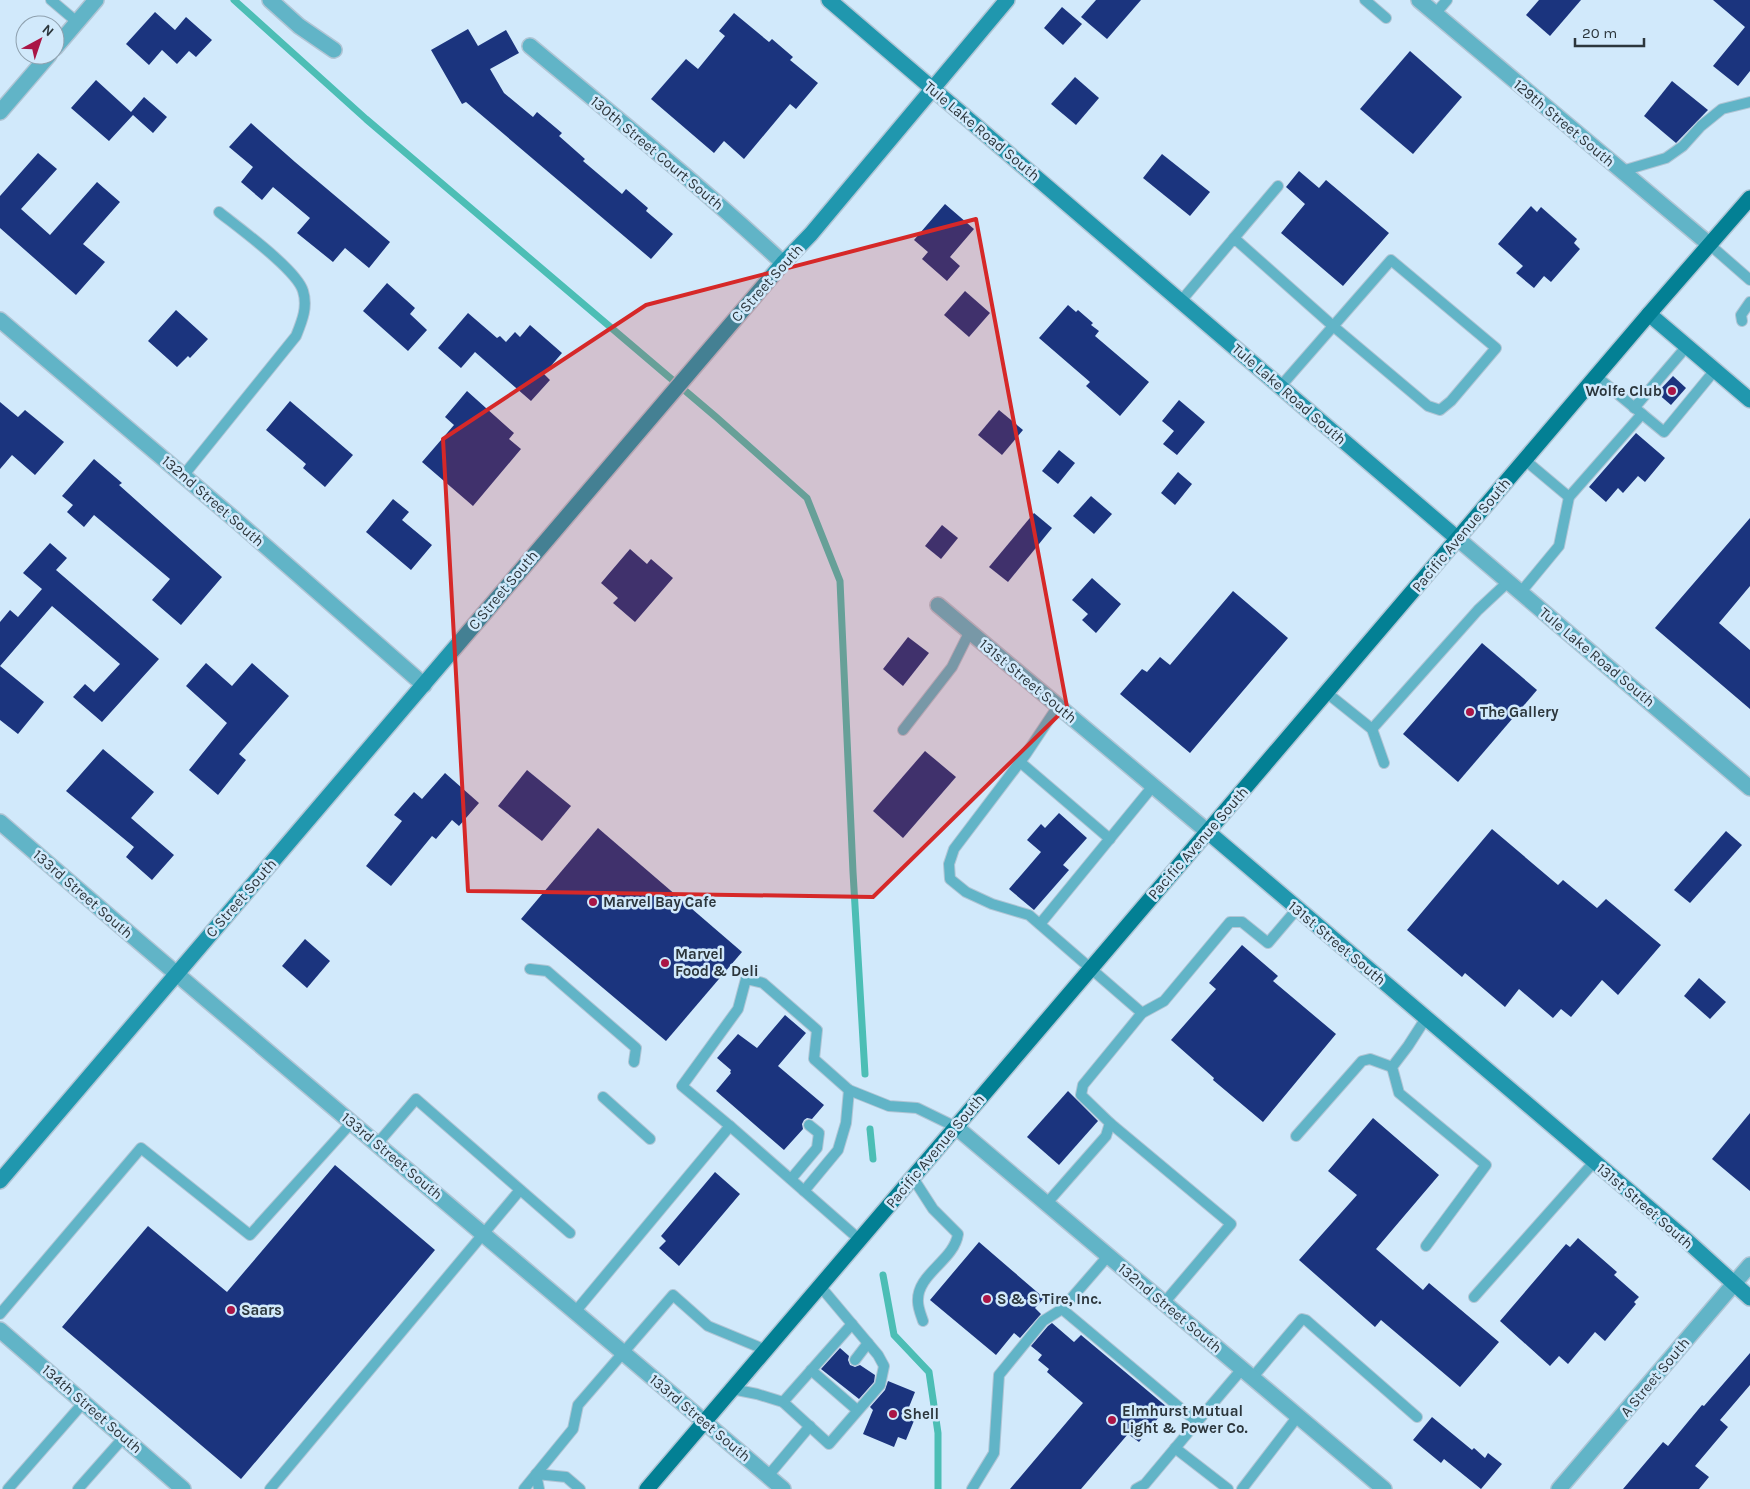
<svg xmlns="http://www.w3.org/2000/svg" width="1750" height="1489" font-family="Karla,sans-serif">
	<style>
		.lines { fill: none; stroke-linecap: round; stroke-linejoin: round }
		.stream { stroke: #4cbeb5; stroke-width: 7 }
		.building { fill: #1b347e }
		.lane-casing { stroke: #b0c5d5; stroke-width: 12 }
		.street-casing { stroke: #b0c5d5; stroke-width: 18 }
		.secondary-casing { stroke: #b0c5d5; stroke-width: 18 }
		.primary-casing { stroke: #b0c5d5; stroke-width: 18 }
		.lane { stroke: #61b4c7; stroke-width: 10 }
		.street { stroke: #61b4c7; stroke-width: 15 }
		.secondary { stroke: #2097ae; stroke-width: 15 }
		.primary { stroke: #038094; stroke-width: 15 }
		.marked { fill: #d62828; fill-opacity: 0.2; stroke: #d62828; stroke-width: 4; stroke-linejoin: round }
		.poi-dot { fill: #aa1646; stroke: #d1e9fb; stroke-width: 2 }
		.labels { text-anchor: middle; stroke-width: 5; stroke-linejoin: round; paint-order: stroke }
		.street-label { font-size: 15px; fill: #2c363c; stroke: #d1e9fb }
		.poi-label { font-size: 15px; font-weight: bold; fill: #2c363c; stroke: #d1e9fb; text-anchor: start }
	</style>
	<rect width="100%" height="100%" fill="#d1e9fb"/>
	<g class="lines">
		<!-- stream -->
		<g class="stream">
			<polyline points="234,0 366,119 716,417 807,498 840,581 853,872 865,1074"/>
			<polyline points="870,1129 873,1159"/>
			<polyline points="883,1275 894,1335 929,1372 938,1433 938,1489"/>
		</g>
	</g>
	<!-- building -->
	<g class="building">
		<polygon points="1096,0 1141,0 1107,39 1081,17"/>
		<polygon points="1539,0 1581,0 1550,36 1526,15"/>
		<polygon points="1713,0 1750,0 1750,71 1738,86 1713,66 1745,27"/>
		<polygon points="1062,7 1082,24 1063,45 1044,28"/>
		<polygon points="155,12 175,30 186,17 212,40 196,57 189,51 177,64 162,50 149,65 126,44"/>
		<polygon points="734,13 769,42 772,39 793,57 790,60 818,83 796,109 790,104 744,159 724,141 714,153 651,99 686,59 698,69 725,36 719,31"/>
		<polygon points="468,29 478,46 506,30 519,53 490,69 504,93 533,117 537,112 562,133 559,136 585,159 583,161 622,194 626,189 648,208 646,211 673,234 651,259 466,102 462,104 431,50"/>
		<polygon points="1410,51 1462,97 1413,154 1360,109"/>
		<polygon points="1075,77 1099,98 1076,125 1051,104"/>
		<polygon points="96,80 131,112 144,97 167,117 153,133 133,115 109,141 71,108"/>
		<polygon points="1672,81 1708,110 1676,143 1644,116"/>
		<polygon points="251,123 295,162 390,242 369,268 345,248 333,262 297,233 310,218 273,187 262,200 241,182 253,167 229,147"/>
		<polygon points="38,153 57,169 21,209 50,235 97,182 120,202 83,244 105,262 76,295 0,228 0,196"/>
		<polygon points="1162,154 1210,192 1190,216 1143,178"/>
		<polygon points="1299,171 1319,188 1326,180 1389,233 1343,286 1281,233 1305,204 1286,187"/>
		<polygon points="945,204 974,229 950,257 960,266 947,281 922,259 928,252 914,240"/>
		<polygon points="1531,206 1537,212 1541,207 1577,239 1574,243 1580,249 1551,282 1544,276 1534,288 1516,273 1523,266 1498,244"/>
		<polygon points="387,283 415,308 410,314 427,330 408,351 363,311"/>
		<polygon points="965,291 990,313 969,337 944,315"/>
		<polygon points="1068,305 1076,312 1078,310 1093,323 1091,325 1099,331 1095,336 1149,382 1120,416 1086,386 1090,382 1039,338"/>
		<polygon points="176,310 208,339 190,358 188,356 177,367 148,341"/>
		<polygon points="468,313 497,338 500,336 506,342 515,332 520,337 530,325 562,353 544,374 550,380 531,401 475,352 461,368 438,348"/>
		<polygon points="1673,376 1686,388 1671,405 1657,393"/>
		<polygon points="467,391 514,433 509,439 521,449 473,506 422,462 454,425 445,417"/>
		<polygon points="1179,400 1205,422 1177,455 1163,444 1174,431 1162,421"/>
		<polygon points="290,401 353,455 325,487 303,468 306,464 266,430"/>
		<polygon points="0,402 18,417 25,410 64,442 35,475 12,455 0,469"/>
		<polygon points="999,410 1023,430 1002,455 978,435"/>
		<polygon points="1636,433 1665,458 1645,482 1638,476 1623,493 1618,488 1606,502 1589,487"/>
		<polygon points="1059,450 1075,463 1058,484 1042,471"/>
		<polygon points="94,459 122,483 119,485 222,577 181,625 152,600 170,579 94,515 84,527 67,512 73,505 62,496"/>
		<polygon points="1178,472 1192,484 1175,505 1161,493"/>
		<polygon points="1091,496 1112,514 1094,534 1073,516"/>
		<polygon points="393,499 409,512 402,520 432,545 411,570 366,532"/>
		<polygon points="1034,513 1052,528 1008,582 989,567"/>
		<polygon points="1750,518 1750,586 1719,623 1750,650 1750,709 1655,628"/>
		<polygon points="942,525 958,538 941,559 925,546"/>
		<polygon points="50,543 67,558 56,570 159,659 102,722 73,697 85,684 94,692 120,664 52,606 0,666 44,702 18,734 0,720 0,622 10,610 18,617 42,589 23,573"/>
		<polygon points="630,549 647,564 651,559 673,578 635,622 613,603 618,598 601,583"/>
		<polygon points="1092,578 1121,604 1096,633 1082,620 1088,614 1072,600"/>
		<polygon points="1233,591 1288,638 1190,753 1120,694 1142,669 1147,672 1160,657 1170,665"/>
		<polygon points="908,637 929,653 903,686 883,669"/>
		<polygon points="1482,643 1537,690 1458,782 1403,734"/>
		<polygon points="206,663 232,686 252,663 289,696 239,754 246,760 218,795 189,770 227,723 186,686"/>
		<polygon points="103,749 154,792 131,818 174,855 152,880 126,857 134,847 66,791"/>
		<polygon points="925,751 956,777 903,838 873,811"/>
		<polygon points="527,770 571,806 542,841 498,806"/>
		<polygon points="445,773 479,803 459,826 452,820 436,839 432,836 391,886 366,866 402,821 394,815 414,792 422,799"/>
		<polygon points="1059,813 1087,838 1063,865 1069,870 1034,910 1009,889 1041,852 1027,840 1041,824 1045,828"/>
		<polygon points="598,828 742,952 666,1041 521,919"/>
		<polygon points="1492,829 1558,885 1563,880 1597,908 1606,899 1661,945 1618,995 1602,980 1571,1017 1561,1009 1553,1018 1519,989 1505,1007 1465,973 1462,977 1407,930"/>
		<polygon points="1726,831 1742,845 1690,903 1674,890"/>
		<polygon points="305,939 330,961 307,988 282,966"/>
		<polygon points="1242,945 1278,976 1273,981 1336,1034 1263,1122 1213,1080 1214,1078 1171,1040 1216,989 1209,983"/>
		<polygon points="1699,978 1726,1002 1710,1019 1684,996"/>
		<polygon points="785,1015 806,1033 778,1066 824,1105 812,1119 807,1118 804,1120 802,1124 803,1129 784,1150 716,1091 731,1073 730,1072 731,1070 717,1058 738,1034 757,1048"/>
		<polygon points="1068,1091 1098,1121 1059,1165 1027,1137"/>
		<polygon points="1750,1113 1750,1191 1712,1159"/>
		<polygon points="1373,1118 1439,1175 1376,1249 1423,1290 1429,1283 1499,1342 1460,1387 1381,1320 1375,1327 1299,1260 1357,1195 1328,1171"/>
		<polygon points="335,1165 435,1250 241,1479 62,1327 148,1226 227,1292"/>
		<polygon points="715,1172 740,1194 679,1266 659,1248 666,1241 661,1236"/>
		<polygon points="1578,1238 1617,1272 1614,1275 1639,1297 1634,1302 1636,1304 1605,1341 1595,1332 1568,1364 1559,1356 1550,1366 1500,1321 1566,1244 1570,1247"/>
		<polygon points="979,1242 1044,1298 1035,1308 1041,1314 1020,1338 1014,1333 996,1355 930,1300"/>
		<polygon points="1052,1323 1074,1342 1081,1335 1167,1407 1139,1442 1128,1434 1081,1489 1010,1489 1083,1403 1047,1372 1049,1369 1038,1360 1042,1355 1031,1346 1048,1326"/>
		<polygon points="840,1348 849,1356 848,1360 850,1365 855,1367 860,1365 875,1375 874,1382 859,1399 821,1369"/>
		<polygon points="1750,1353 1750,1385 1720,1420 1728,1427 1695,1466 1709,1477 1699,1489 1623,1489 1663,1442 1668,1446 1702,1405 1704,1406"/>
		<polygon points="888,1381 915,1392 909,1407 918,1411 906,1440 898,1437 894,1447 863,1434 873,1410 870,1407 885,1390"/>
		<polygon points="1432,1417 1472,1450 1474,1448 1485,1458 1488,1453 1502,1464 1481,1489 1444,1459 1441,1463 1413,1440"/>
	</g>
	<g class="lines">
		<!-- lane casing -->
		<g class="lane-casing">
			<g id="lane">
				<polyline points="51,0 77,22"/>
				<polyline points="1365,0 1386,18"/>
				<polyline points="1435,14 1447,0"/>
				<polyline points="1622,171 1666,158 1683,146 1701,126 1722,109 1750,102"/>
				<polyline points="1234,238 1278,186"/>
				<polyline points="1710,245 1750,280"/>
				<polyline points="1181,301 1234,238 1333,326 1428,406 1440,410 1451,401 1496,348 1391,260 1280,387"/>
				<polyline points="1742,321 1741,315 1750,302"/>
				<polyline points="1596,376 1664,432 1715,370"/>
				<polyline points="1634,408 1687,346"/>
				<polyline points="1525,460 1569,497"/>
				<path d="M 183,476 L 296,336 C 302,321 308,307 303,291 C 297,270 239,228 219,212"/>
				<polyline points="1521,592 1559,546 1569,497 1642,414"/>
				<polyline points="1327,693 1372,729 1384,763"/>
				<polyline points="1058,706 1026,754 954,849 949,864 950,879 966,892 992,904 1029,915 1142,1013"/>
				<polyline points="1372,729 1478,610 1508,582"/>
				<polyline points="903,730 952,667 970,631"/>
				<polyline points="1020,762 1110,839"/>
				<polyline points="1040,924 1153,786"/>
				<polyline points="530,969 547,971 636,1048 634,1062"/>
				<polyline points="1426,1018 1408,1046 1392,1067 1399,1093 1486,1165 1426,1246"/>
				<polyline points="603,1097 650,1139"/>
				<polyline points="1110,1123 1231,1224 1164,1303"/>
				<polyline points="730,1126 682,1086 738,1009 746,979 763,983 817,1030 814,1059 849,1090"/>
				<polyline points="1296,1136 1362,1061 1370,1059 1392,1067"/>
				<polyline points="377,1144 416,1099 570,1233"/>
				<path d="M 913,1178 L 933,1209 L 958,1234 C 954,1261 916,1274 918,1302 C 918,1308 921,1315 923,1321"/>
				<polyline points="791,1179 817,1148 819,1133 809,1125"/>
				<polyline points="804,1191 838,1150 846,1123 849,1090 889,1106 917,1108 956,1127"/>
				<polyline points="1047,1203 1106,1136 1110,1123 1081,1095 1083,1085 1142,1013 1164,1001 1230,922 1242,922 1268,943 1297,909"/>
				<polyline points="1108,1256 1062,1309 1197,1422 1242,1369"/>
				<polyline points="1474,1297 1594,1162"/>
				<polyline points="575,1312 730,1126 860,1240"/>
				<polyline points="0,1314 141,1148 250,1235 352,1122"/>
				<polyline points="855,1360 868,1343"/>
				<polyline points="811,1370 857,1410"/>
				<polyline points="1252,1378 1302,1319 1306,1320 1417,1417"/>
				<polyline points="732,1389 757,1394 783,1402 829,1444 880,1385 884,1366 878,1355 820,1286"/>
				<polyline points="783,1402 852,1324"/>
				<polyline points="1175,1448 1228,1489"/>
				<polyline points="768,1476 810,1426"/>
				<polyline points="8,1489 84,1402"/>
				<polyline points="78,1489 124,1437"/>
				<polyline points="270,1489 520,1190"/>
				<polyline points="524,1489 573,1429 578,1405 673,1295 708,1326 766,1350"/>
				<polyline points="539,1489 536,1474 566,1477 580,1489"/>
				<polyline points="972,1489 994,1453 999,1375 1043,1321 1062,1309"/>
				<polyline points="1136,1489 1145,1484 1197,1422"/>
				<polyline points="1242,1489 1298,1416"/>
			</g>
		</g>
		<!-- street casing -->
		<g class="street-casing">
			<g id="street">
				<polyline points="270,0 299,26 334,50"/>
				<polyline points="1419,0 1710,245"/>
				<path d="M 530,46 C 615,117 702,187 783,263"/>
				<polyline points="55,48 96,0"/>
				<polyline points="0,112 49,55"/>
				<polyline points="0,320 239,523 424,685"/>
				<polyline points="1458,539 1750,788"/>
				<polyline points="938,605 1208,832"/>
				<path d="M 0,822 C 259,1047 523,1266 783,1489"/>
				<polyline points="956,1127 1384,1489"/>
				<polyline points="0,1330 183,1489"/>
				<polyline points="1559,1489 1750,1265"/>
			</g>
		</g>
		<!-- secondary casing -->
		<g class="secondary-casing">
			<g id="secondary">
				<polyline points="829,0 1458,539"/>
				<polyline points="1649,314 1750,400"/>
				<polyline points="1208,832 1683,1237 1750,1298"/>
				<polyline points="0,1181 783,263 811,234 1007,0"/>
			</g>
		</g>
		<!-- primary casing -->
		<g class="primary-casing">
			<polyline id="primary" points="647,1489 1649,314 1750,198"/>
		</g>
		<!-- lane -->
		<use href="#lane" class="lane"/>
		<!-- street -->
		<use href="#street" class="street"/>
		<!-- secondary -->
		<use href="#secondary" class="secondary"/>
		<!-- primary -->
		<use href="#primary" class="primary"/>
	</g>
	<!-- marked area -->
	<path class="marked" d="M 976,219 L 1067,707 L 873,897 L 468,891 L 443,439 L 646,305 Z"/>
	<!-- markers -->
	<g class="poi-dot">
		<circle cx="1672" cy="391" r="5"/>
		<circle cx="1470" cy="712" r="5"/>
		<circle cx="593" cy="902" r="5"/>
		<circle cx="665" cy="963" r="5"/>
		<circle cx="987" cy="1299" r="5"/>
		<circle cx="231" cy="1310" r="5"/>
		<circle cx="893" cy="1414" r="5"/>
		<circle cx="1112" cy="1420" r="5"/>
	</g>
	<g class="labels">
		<!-- street labels -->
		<g class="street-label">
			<text transform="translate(1564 123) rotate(40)" y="5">129th Street South</text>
			<text transform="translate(982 131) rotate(40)" y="5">Tule Lake Road South</text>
			<text transform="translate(657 153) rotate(40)" y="5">130th Street Court South</text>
			<text transform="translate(767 283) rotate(-48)" y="5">C Street South</text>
			<text transform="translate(1289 394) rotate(41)" y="5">Tule Lake Road South</text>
			<text transform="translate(213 501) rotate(41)" y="5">132nd Street South</text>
			<text transform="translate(1461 535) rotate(-50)" y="5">Pacific Avenue South</text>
			<text transform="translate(503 590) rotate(-50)" y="5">C Street South</text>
			<text transform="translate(1597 657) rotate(40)" y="5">Tule Lake Road South</text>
			<text transform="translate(1028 681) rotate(40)" y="5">131st Street South</text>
			<text transform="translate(1198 843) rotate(-49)" y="5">Pacific Avenue South</text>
			<text transform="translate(83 894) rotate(41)" y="5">133rd Street South</text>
			<text transform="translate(241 898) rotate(-49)" y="5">C Street South</text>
			<text transform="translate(1337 943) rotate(40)" y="5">131st Street South</text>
			<text transform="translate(935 1151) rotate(-50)" y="5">Pacific Avenue South</text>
			<text transform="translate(392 1156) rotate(40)" y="5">133rd Street South</text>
			<text transform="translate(1645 1206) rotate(41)" y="5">131st Street South</text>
			<text transform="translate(1170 1308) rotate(40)" y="5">132nd Street South</text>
			<text transform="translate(1655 1377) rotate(-50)" y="5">A Street South</text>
			<text transform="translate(92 1409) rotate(41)" y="5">134th Street South</text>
			<text transform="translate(700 1418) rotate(40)" y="5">133rd Street South</text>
		</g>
		<!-- poi labels -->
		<g class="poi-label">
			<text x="1662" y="396" text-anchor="end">Wolfe Club</text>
			<text x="1480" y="717">The Gallery</text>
			<text x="603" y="907">Marvel Bay Cafe</text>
			<text x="675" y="959">Marvel<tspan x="675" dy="17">Food &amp; Deli</tspan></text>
			<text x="997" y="1304">S &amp; S Tire, Inc.</text>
			<text x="241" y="1315">Saars</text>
			<text x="1122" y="1416">Elmhurst Mutual<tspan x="1122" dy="17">Light &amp; Power Co.</tspan></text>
			<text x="903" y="1419">Shell</text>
		</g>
	</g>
	<!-- north arrow -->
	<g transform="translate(40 40) rotate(40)"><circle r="24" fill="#d1e9fb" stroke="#8fa1af"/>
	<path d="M0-4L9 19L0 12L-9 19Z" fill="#aa1646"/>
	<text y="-8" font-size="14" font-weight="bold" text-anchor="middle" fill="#2c363c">N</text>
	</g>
	<!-- scale -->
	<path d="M1575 38v8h69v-8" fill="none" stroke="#2c363c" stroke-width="2.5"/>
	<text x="1582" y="38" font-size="15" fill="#2c363c" stroke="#d1e9fb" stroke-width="4" paint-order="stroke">20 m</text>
</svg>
